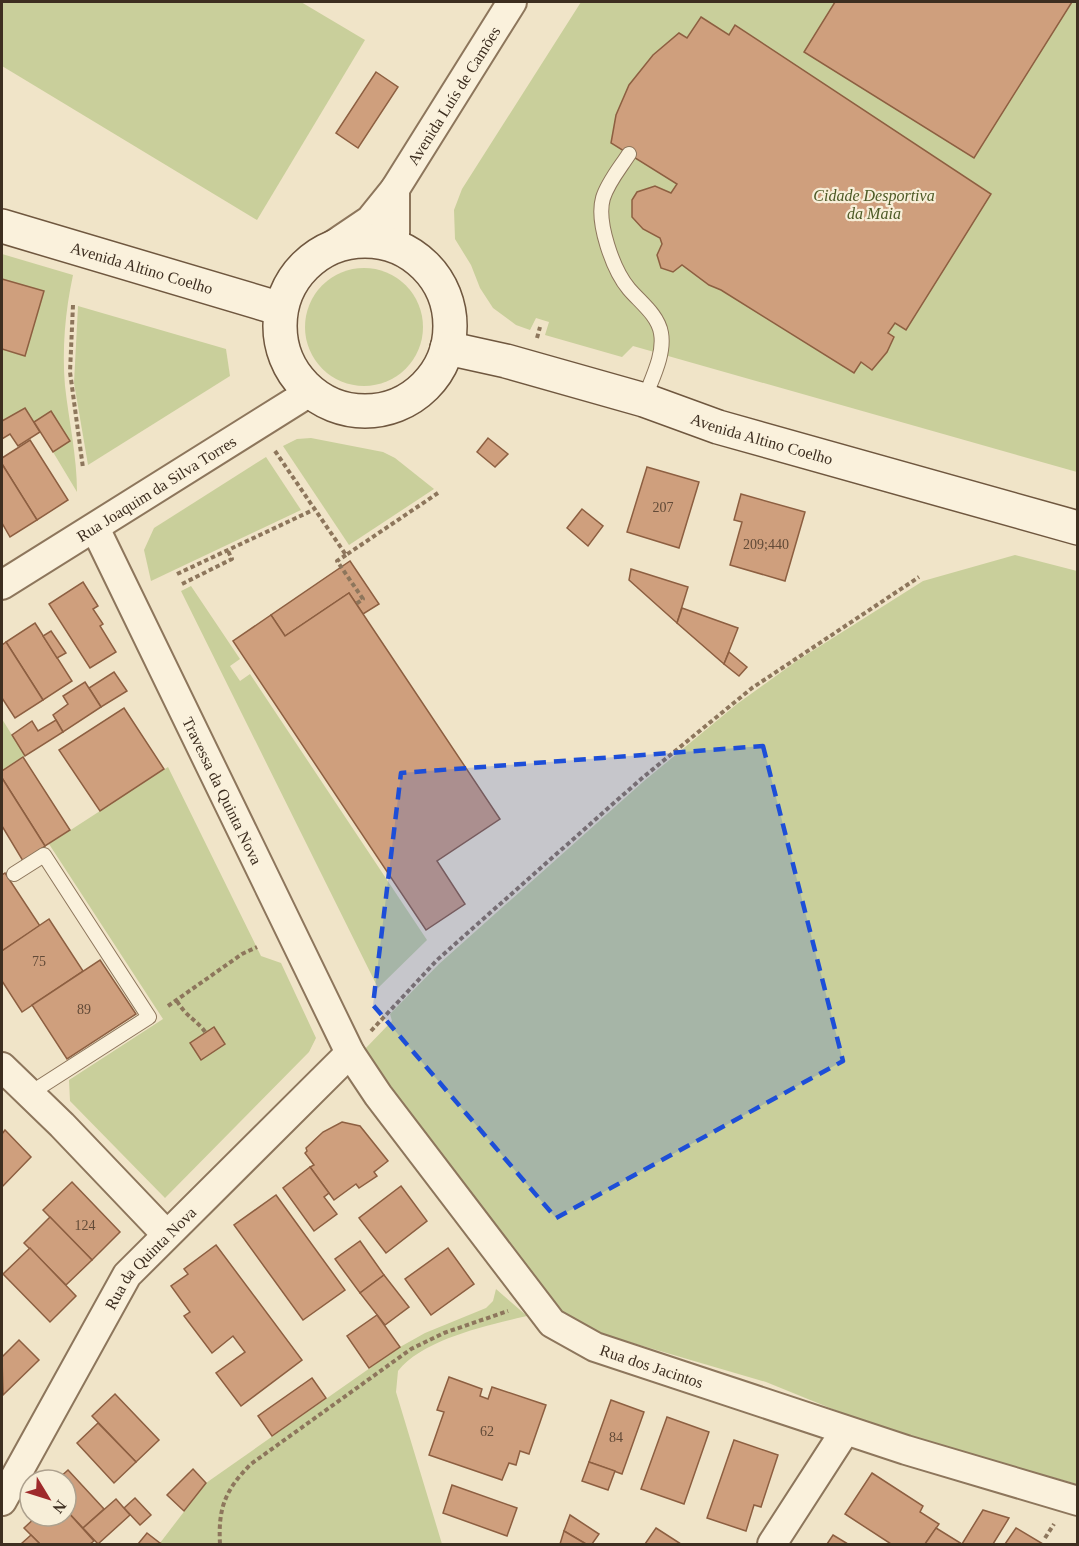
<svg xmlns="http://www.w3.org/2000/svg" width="1079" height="1546" font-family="'Times New Roman',serif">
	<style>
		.green { fill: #c9cf9b }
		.building { fill: #cf9f7d; stroke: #8d5f41; stroke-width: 1.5 }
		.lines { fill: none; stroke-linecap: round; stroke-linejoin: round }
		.service-casing { stroke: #8d765c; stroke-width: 16 }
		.minor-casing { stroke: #8d765c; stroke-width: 32 }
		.secondary-casing { stroke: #6f573f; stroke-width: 36 }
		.path { stroke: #8d765c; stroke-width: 4; stroke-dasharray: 4.5 3; stroke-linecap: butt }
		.service { stroke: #faf1dc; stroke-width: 14 }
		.minor { stroke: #faf1dc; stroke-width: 28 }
		.secondary { stroke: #faf1dc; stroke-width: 33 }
		.marked { fill: #1d4ed8; fill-opacity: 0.2; stroke: #1d4ed8; stroke-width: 4.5; stroke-dasharray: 12 8; stroke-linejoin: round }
		.labels { text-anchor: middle; stroke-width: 4.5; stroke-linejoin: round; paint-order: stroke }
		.number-label { font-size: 14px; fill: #624a37 }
		.street-label { font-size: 16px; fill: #3d2e20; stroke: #f7eed8 }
		.park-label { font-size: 16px; font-style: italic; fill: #4d5a26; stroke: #f7eed8 }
	</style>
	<rect width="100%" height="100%" fill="#f0e4c8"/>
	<!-- green -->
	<g class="green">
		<polygon points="2,2 301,2 365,40 257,220 2,66"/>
		<polygon points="581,2 1077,2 1077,472 633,346 622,357 545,335 549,322 536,318 530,330 516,325 493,308 480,288 471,265 455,239 454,210 462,189"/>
		<path d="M 2,254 L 73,275 C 65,312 62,349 65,386 C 69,422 77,456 77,492 L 53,452 L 70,441 L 51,412 L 34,422 L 25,408 L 2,421 L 2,349 L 25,356 L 44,291 L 2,279 Z"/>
		<circle cx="364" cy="327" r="59"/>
		<polygon points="78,306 226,349 230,376 88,465 74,383"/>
		<polygon points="311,438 383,452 395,458 434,489 349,545 283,446 297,439"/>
		<polygon points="266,457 301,510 151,581 144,550 154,528"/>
		<polygon points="1015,555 1077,571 1077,1484 894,1434 766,1382 578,1327 560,1314 450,1175 364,1050 392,1021 390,1014 439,964 644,781 737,704 798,660 923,581"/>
		<polygon points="191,586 240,659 230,666 240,681 250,674 427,940 378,988 181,591"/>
		<polygon points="2,719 25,756 2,771"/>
		<polygon points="168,767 261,956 281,963 316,1038 309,1052 165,1198 70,1101 69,1080 163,1019 49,844"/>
		<path d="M 496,1289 L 527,1316 C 488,1325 423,1339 398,1371 L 396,1392 L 442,1544 L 160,1543 L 206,1483 L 400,1347 L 425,1333 L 486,1308 L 493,1301 Z"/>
	</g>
	<!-- building -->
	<g class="building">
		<polygon points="835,2 1072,2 974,158 804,52"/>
		<polygon points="701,17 729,35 735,25 991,194 906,330 895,323 888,333 894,337 887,352 872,370 861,362 854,373 721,290 709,285 682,265 673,272 661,268 657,255 662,244 660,238 643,229 632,217 632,200 637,192 655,186 671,193 677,184 611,143 616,115 629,85 653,55 679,33 687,38"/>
		<polygon points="376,72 398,87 358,148 336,133"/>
		<polygon points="2,279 44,291 25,356 2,349"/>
		<polygon points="25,408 40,432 18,446 10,434 2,439 2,421"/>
		<polygon points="51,411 70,441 53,452 34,422"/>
		<polygon points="488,438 508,454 495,467 477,452"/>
		<polygon points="30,440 68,500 37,520 2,464 2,458"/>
		<polygon points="2,464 37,520 10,537 2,523"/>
		<polygon points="647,467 699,482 679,548 627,532"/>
		<polygon points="741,494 805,512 785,581 730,565 742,522 734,520"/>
		<polygon points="582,509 603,526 588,546 567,528"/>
		<polygon points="350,561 379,604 363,614 349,593 285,636 271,615"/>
		<polygon points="631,569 688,587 677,623 629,580"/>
		<polygon points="83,582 98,606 93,609 103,624 100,626 116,652 90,668 49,604"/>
		<polygon points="349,593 500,819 437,861 465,904 426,930 233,641 271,615 285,636"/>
		<polygon points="682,608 738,628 724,664 677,623"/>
		<polygon points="35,623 72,681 43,700 6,642"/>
		<polygon points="51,631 66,653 57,658 43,636"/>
		<polygon points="6,642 43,700 15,718 2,698 2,645"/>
		<polygon points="729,652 747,667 739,676 724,664"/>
		<polygon points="114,672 127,691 101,707 89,688"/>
		<polygon points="85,682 101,707 63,732 53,715 68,704 63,696"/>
		<polygon points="124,708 164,769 100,811 59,750"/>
		<polygon points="56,720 63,732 25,756 12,735 32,721 38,731"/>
		<polygon points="23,757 70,830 45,846 2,778 2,771"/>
		<polygon points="2,778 45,846 23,861 2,826"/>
		<polygon points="5,873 40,926 2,951 2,875"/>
		<polygon points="49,919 83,971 22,1012 2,981 2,951"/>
		<polygon points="100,960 136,1014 67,1059 32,1005"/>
		<polygon points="214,1027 225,1044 201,1060 190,1043"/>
		<polygon points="342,1122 360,1126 388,1161 374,1172 377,1176 359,1188 356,1184 334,1200 310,1167 314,1165 305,1153 307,1151 306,1148 323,1132"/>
		<polygon points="5,1130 31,1157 2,1187 2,1134"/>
		<polygon points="310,1167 329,1193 324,1197 337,1214 314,1231 283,1188"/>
		<polygon points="72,1182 120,1232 92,1260 43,1210"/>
		<polygon points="401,1186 427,1221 386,1253 359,1218"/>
		<polygon points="276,1195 345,1290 303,1320 234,1225"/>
		<polygon points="50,1217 92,1260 66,1285 24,1243"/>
		<polygon points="360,1241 384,1275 360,1293 335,1259"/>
		<polygon points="216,1245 302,1360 241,1406 216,1373 245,1352 233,1336 212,1353 184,1316 190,1312 171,1286 188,1274 184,1269"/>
		<polygon points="30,1248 76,1296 50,1322 3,1274"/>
		<polygon points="448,1248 474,1284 431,1315 405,1279"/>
		<polygon points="384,1275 409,1307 385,1325 360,1293"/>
		<polygon points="377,1315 400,1347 369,1368 347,1336"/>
		<polygon points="19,1340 39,1360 3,1395 2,1357"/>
		<polygon points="449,1377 482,1389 480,1396 488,1399 492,1387 546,1405 529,1454 520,1451 516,1465 509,1463 502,1480 429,1455 444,1412 437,1410"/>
		<polygon points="312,1378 326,1398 272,1436 258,1416"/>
		<polygon points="115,1394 159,1440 136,1462 92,1416"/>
		<polygon points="611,1400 644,1412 622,1474 589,1462"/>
		<polygon points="667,1417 709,1432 684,1504 641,1489"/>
		<polygon points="98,1423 136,1462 114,1483 77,1443"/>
		<polygon points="734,1440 778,1455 761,1507 754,1505 746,1531 707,1518"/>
		<polygon points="589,1462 615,1471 608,1490 582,1481"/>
		<polygon points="193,1469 206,1483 184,1511 167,1495"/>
		<polygon points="68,1470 104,1509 83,1528 66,1510 66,1480 57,1480"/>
		<polygon points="872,1473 923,1506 920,1512 939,1524 925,1544 891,1544 845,1514"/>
		<polygon points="452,1485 517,1508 507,1536 443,1513"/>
		<polygon points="135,1498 151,1515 140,1525 124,1508"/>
		<polygon points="116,1499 130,1515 98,1544 83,1528"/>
		<polygon points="66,1510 94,1541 90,1544 40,1544 24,1528 37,1516 66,1516"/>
		<polygon points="983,1510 1009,1518 993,1544 962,1544"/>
		<polygon points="570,1515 599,1534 592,1544 586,1544 564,1531"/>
		<polygon points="656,1528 681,1544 645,1544"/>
		<polygon points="936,1528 962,1544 925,1544"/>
		<polygon points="1016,1528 1043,1544 1005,1544"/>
		<polygon points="564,1531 586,1544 560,1544"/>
		<polygon points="147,1533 160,1543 162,1544 138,1544"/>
		<polygon points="31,1535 40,1544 21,1544"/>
		<polygon points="833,1535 848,1544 827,1544"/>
	</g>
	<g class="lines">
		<!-- service casing -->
		<g class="service-casing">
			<g id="service">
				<path d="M 629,154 C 620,168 608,182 603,198 C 596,222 613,270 629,289 C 640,302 658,315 661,333 C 665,355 651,380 644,400"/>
				<polyline points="14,874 44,855 149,1017 29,1094"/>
			</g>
		</g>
		<!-- minor casing -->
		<g class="minor-casing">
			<g id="minor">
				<polyline points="395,189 395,246"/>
				<path id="s1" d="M 327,249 L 370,220 L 395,189 L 512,2"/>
				<path id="s2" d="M 95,528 L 350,1053 L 378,1095 L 552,1323 L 595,1347 L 906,1450 L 1078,1501"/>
				<path id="s3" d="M 2,585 L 310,392"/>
				<polyline points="2,1067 62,1125 166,1234"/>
				<path id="s4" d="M 2,1501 L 127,1275 L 350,1053"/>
				<polyline points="772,1544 845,1431"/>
			</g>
		</g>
		<!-- secondary casing -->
		<g class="secondary-casing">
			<g id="secondary">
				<path id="s5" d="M 2,226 L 281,309"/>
				<circle cx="365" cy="326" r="85"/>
				<path id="s6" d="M 447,348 L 506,361 L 644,400 L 718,427 L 1078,528"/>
			</g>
		</g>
		<!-- path -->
		<g class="path">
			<polyline points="73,305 70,372 83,468"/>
			<polyline points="537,338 540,327"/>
			<polyline points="275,451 346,555 438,493"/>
			<polyline points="346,555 337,561 363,599 356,604"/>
			<polyline points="177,574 313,510"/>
			<polyline points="182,584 232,559 227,549"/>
			<path d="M 177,1001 C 187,1018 196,1019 206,1033"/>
			<polyline points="168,1006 242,954 257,947"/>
			<polyline points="371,1031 437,960 641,779 752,688 919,577"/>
			<polyline points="1045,1538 1054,1524"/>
			<path d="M 220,1544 C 218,1508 225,1490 251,1464 L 411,1349 L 444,1333 L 508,1311"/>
		</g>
		<!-- service -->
		<use href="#service" class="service"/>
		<!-- minor -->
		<use href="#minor" class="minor"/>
		<!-- secondary -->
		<use href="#secondary" class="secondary"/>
	</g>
	<!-- marked area -->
	<path class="marked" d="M 763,746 L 843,1061 L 556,1218 L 373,1005 L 401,773 Z"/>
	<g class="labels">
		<!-- number labels -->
		<g class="number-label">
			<text x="663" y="512">207</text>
			<text x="766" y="549">209;440</text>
			<text x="39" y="966">75</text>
			<text x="84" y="1014">89</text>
			<text x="85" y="1230">124</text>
			<text x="487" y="1436">62</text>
			<text x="616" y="1442">84</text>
		</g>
		<!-- street labels -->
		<g class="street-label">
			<text dy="6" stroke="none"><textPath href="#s1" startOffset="202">Avenida Luís de Camões</textPath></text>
			<text dy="6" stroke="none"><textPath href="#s5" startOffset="146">Avenida Altino Coelho</textPath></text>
			<text dy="6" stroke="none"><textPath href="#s6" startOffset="328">Avenida Altino Coelho</textPath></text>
			<text dy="6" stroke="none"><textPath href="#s3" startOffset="182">Rua Joaquim da Silva Torres</textPath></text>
			<text dy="6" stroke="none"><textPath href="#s2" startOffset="292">Travessa da Quinta Nova</textPath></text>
			<text dy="6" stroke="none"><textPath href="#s4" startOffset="286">Rua da Quinta Nova</textPath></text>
			<text dy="6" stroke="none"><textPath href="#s2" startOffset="1030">Rua dos Jacintos</textPath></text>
		</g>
		<!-- park labels -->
		<g class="park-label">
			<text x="874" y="201">Cidade Desportiva<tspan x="874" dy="18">da Maia</tspan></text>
		</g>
	</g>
	<!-- border -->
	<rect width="1079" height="1546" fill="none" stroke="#3d2e20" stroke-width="6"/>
	<!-- north arrow -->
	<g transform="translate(48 1498) rotate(128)"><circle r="28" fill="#f7eed8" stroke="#ada18e" stroke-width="1.5"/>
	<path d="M0-4.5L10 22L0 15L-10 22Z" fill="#9e2a2b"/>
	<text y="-9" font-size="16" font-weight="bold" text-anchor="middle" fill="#3d2e20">N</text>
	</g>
</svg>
